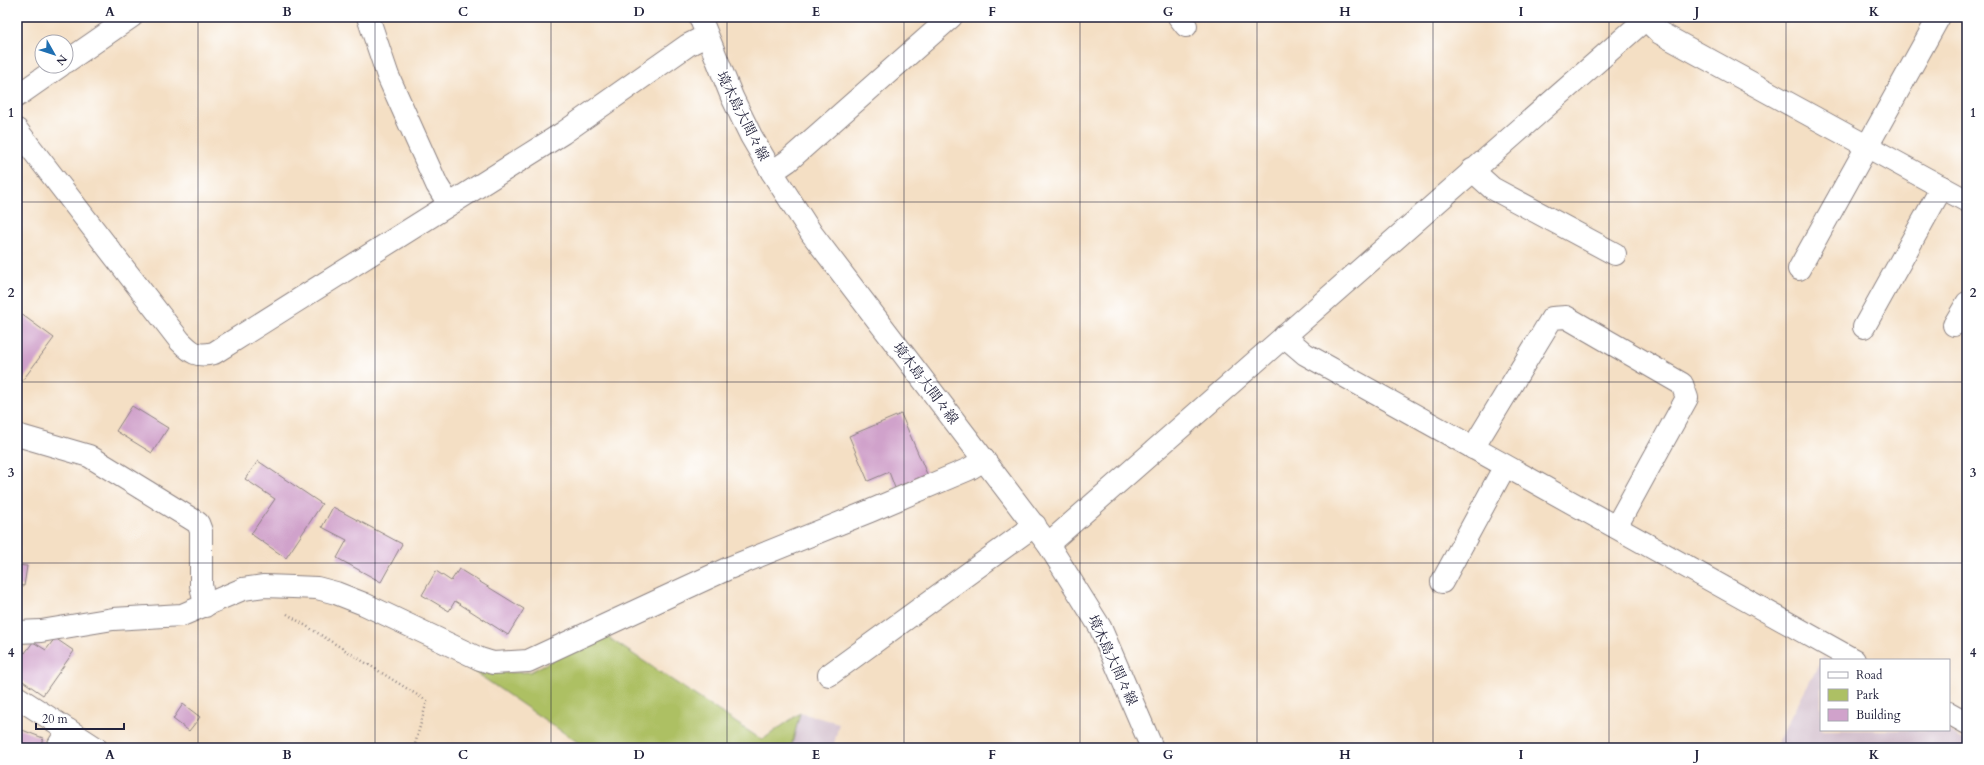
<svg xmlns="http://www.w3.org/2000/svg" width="1984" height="765" font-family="Cardo,'Noto Serif JP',serif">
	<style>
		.industrial { fill: #d1bdcb }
		.green { fill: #adc064; stroke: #687150 }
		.building { fill: #d0a2cb }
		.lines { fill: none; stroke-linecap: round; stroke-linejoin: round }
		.minor-casing { stroke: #8b8080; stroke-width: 24 }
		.major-casing { stroke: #8b8080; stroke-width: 24 }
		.path { stroke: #8b8080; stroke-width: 2.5; stroke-dasharray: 1 3; stroke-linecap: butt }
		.minor { stroke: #fff; stroke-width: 22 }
		.major { stroke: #fff; stroke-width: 22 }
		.grid { fill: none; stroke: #22223b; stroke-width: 1; stroke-opacity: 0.55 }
		.labels { text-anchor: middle; stroke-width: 4; stroke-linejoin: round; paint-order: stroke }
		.street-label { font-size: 14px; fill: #22223b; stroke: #fff }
		.neatline { fill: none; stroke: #22223b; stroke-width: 1.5 }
		.grid-label { font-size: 13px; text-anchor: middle; font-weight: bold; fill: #22223b }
	</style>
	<rect width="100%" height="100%" fill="#fff"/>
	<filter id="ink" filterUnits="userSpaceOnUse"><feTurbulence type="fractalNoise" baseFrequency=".025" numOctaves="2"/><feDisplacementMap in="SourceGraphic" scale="8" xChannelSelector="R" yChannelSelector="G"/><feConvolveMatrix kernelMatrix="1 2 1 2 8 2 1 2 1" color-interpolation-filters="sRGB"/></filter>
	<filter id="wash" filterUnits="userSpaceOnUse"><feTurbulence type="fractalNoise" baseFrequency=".012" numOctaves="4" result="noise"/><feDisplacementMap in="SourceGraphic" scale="16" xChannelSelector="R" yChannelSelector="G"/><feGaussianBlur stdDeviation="0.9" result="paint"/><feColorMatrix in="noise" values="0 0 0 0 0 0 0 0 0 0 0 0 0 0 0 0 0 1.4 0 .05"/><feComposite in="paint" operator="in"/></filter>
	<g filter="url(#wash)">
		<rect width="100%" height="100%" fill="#f4dfc4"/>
		<!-- industrial -->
		<g class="industrial">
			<polygon points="1823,656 1829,660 1821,660 1821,730 1946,730 1967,742 1967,748 1774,748"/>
			<polygon points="800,713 839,723 833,748 791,748"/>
		</g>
		<!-- green -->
		<polygon class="green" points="603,634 762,740 800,713 791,748 586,748 463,664 496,673 530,672"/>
		<g id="blocks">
			<!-- building -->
			<g class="building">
				<polygon points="17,311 54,338 17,388"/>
				<polygon points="132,406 168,428 152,453 116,431"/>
				<polygon points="901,414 927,474 895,488 889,472 868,481 849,436"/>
				<polygon points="258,461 322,504 286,558 251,534 275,499 245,479"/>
				<polygon points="333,507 402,544 381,582 337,558 347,540 322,527"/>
				<polygon points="17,565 27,566 24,586 17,585"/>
				<polygon points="459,569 524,609 508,635 455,601 449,611 422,595 436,571 451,581"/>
				<polygon points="55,638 74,651 43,695 17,677 17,648 25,653 33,642 46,650"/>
				<polygon points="183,704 200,717 189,731 173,719"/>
				<polygon points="17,728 43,738 40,748 17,748"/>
			</g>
		</g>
	</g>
	<g filter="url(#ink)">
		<use href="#blocks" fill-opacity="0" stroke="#8b8080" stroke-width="1"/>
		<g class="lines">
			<!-- minor casing -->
			<g class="minor-casing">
				<g id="minor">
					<polyline points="368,17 388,76 437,185 449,204"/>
					<polyline points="1179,17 1186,26"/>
					<polyline points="1643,17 1660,33 1967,201"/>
					<polyline points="66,62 131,17"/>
					<polyline points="17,96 60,66"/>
					<path d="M 17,130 L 180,341 C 192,353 196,357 214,353 L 563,133 L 688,45 L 706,36"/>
					<polyline points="1472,170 1492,188 1615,254"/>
					<polyline points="772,172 788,161 951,17"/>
					<polyline points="1799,269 1939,17"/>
					<polyline points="1954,325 1967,303"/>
					<polyline points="1864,327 1942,187"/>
					<polyline points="1284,336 1305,354 1854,660"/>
					<polyline points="17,435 89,456 198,523 201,531 201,585 205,606"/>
					<polyline points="1473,448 1552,318 1566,317 1682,384 1687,398 1616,527"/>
					<polyline points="1048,544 1648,17"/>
					<polyline points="1442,582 1505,466"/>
					<polyline points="17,632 41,631 113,619 182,615 243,589 264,586 293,587 317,588 336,593 364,604 480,659 493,663 528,661 729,568 870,511 969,469 984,460"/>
					<polyline points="829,675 1035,525"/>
					<polyline points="17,697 96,748"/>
					<polyline points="1949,713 1967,723"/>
					<polyline points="57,748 68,730"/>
				</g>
			</g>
			<!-- major casing -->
			<g class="major-casing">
				<polyline id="major" points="700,17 732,97 751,136 772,172 812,234 1048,544 1100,627 1152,748"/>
			</g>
			<!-- path -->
			<polyline class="path" points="287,614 427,701 414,748"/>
			<!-- minor -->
			<use href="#minor" class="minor"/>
			<!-- major -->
			<use href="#major" class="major"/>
		</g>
	</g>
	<!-- grid -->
	<path class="grid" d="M 198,17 L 198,748M 375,17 L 375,748M 551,17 L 551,748M 727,17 L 727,748M 904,17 L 904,748M 1080,17 L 1080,748M 1257,17 L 1257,748M 1433,17 L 1433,748M 1609,17 L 1609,748M 1786,17 L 1786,748M 17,202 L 1967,202M 17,382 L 1967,382M 17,563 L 1967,563"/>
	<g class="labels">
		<!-- street labels -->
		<g class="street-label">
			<text transform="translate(743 116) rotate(63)" y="5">境木島大間々線</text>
			<text transform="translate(926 383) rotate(53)" y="5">境木島大間々線</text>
			<text transform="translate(1113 660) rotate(65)" y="5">境木島大間々線</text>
		</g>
	</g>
	<!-- margin -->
	<rect width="1984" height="765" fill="none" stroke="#fff" stroke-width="44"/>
	<!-- legend -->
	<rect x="1820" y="659" width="130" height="72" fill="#ffffff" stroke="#a7a7b1"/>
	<rect x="1828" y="672" width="20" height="6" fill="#ffffff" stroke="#a7a7b1"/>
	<text x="1856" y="679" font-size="12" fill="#22223b">Road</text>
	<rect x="1828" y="689" width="20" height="12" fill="#adc064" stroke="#a7a7b1"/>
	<text x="1856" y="699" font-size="12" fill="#22223b">Park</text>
	<rect x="1828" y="709" width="20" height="12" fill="#d0a2cb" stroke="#a7a7b1"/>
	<text x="1856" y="719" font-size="12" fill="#22223b">Building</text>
	<!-- north arrow -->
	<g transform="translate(54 54) rotate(129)"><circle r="19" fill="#ffffff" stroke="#a7a7b1"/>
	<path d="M0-3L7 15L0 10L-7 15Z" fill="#1f6fb2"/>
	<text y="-6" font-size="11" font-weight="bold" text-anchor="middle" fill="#22223b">N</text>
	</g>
	<!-- scale -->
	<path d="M36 723v6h88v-6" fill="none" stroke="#22223b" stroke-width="2"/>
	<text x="42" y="723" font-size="12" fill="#22223b" stroke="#ffffff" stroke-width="3" paint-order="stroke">20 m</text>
	<rect x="22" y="22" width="1940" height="721" class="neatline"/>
	<g class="grid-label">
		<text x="110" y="16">A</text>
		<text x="287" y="16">B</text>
		<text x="463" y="16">C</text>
		<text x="639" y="16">D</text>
		<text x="816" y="16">E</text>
		<text x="992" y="16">F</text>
		<text x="1168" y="16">G</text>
		<text x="1345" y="16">H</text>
		<text x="1521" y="16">I</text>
		<text x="1697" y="16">J</text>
		<text x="1874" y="16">K</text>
		<text x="11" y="117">1</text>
		<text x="1973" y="117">1</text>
		<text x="11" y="297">2</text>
		<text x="1973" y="297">2</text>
		<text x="11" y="477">3</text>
		<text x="1973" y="477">3</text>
		<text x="11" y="657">4</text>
		<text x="1973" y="657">4</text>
		<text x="110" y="759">A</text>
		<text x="287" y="759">B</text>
		<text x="463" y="759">C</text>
		<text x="639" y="759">D</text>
		<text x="816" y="759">E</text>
		<text x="992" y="759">F</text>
		<text x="1168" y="759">G</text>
		<text x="1345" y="759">H</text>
		<text x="1521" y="759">I</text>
		<text x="1697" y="759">J</text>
		<text x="1874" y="759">K</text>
	</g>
</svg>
